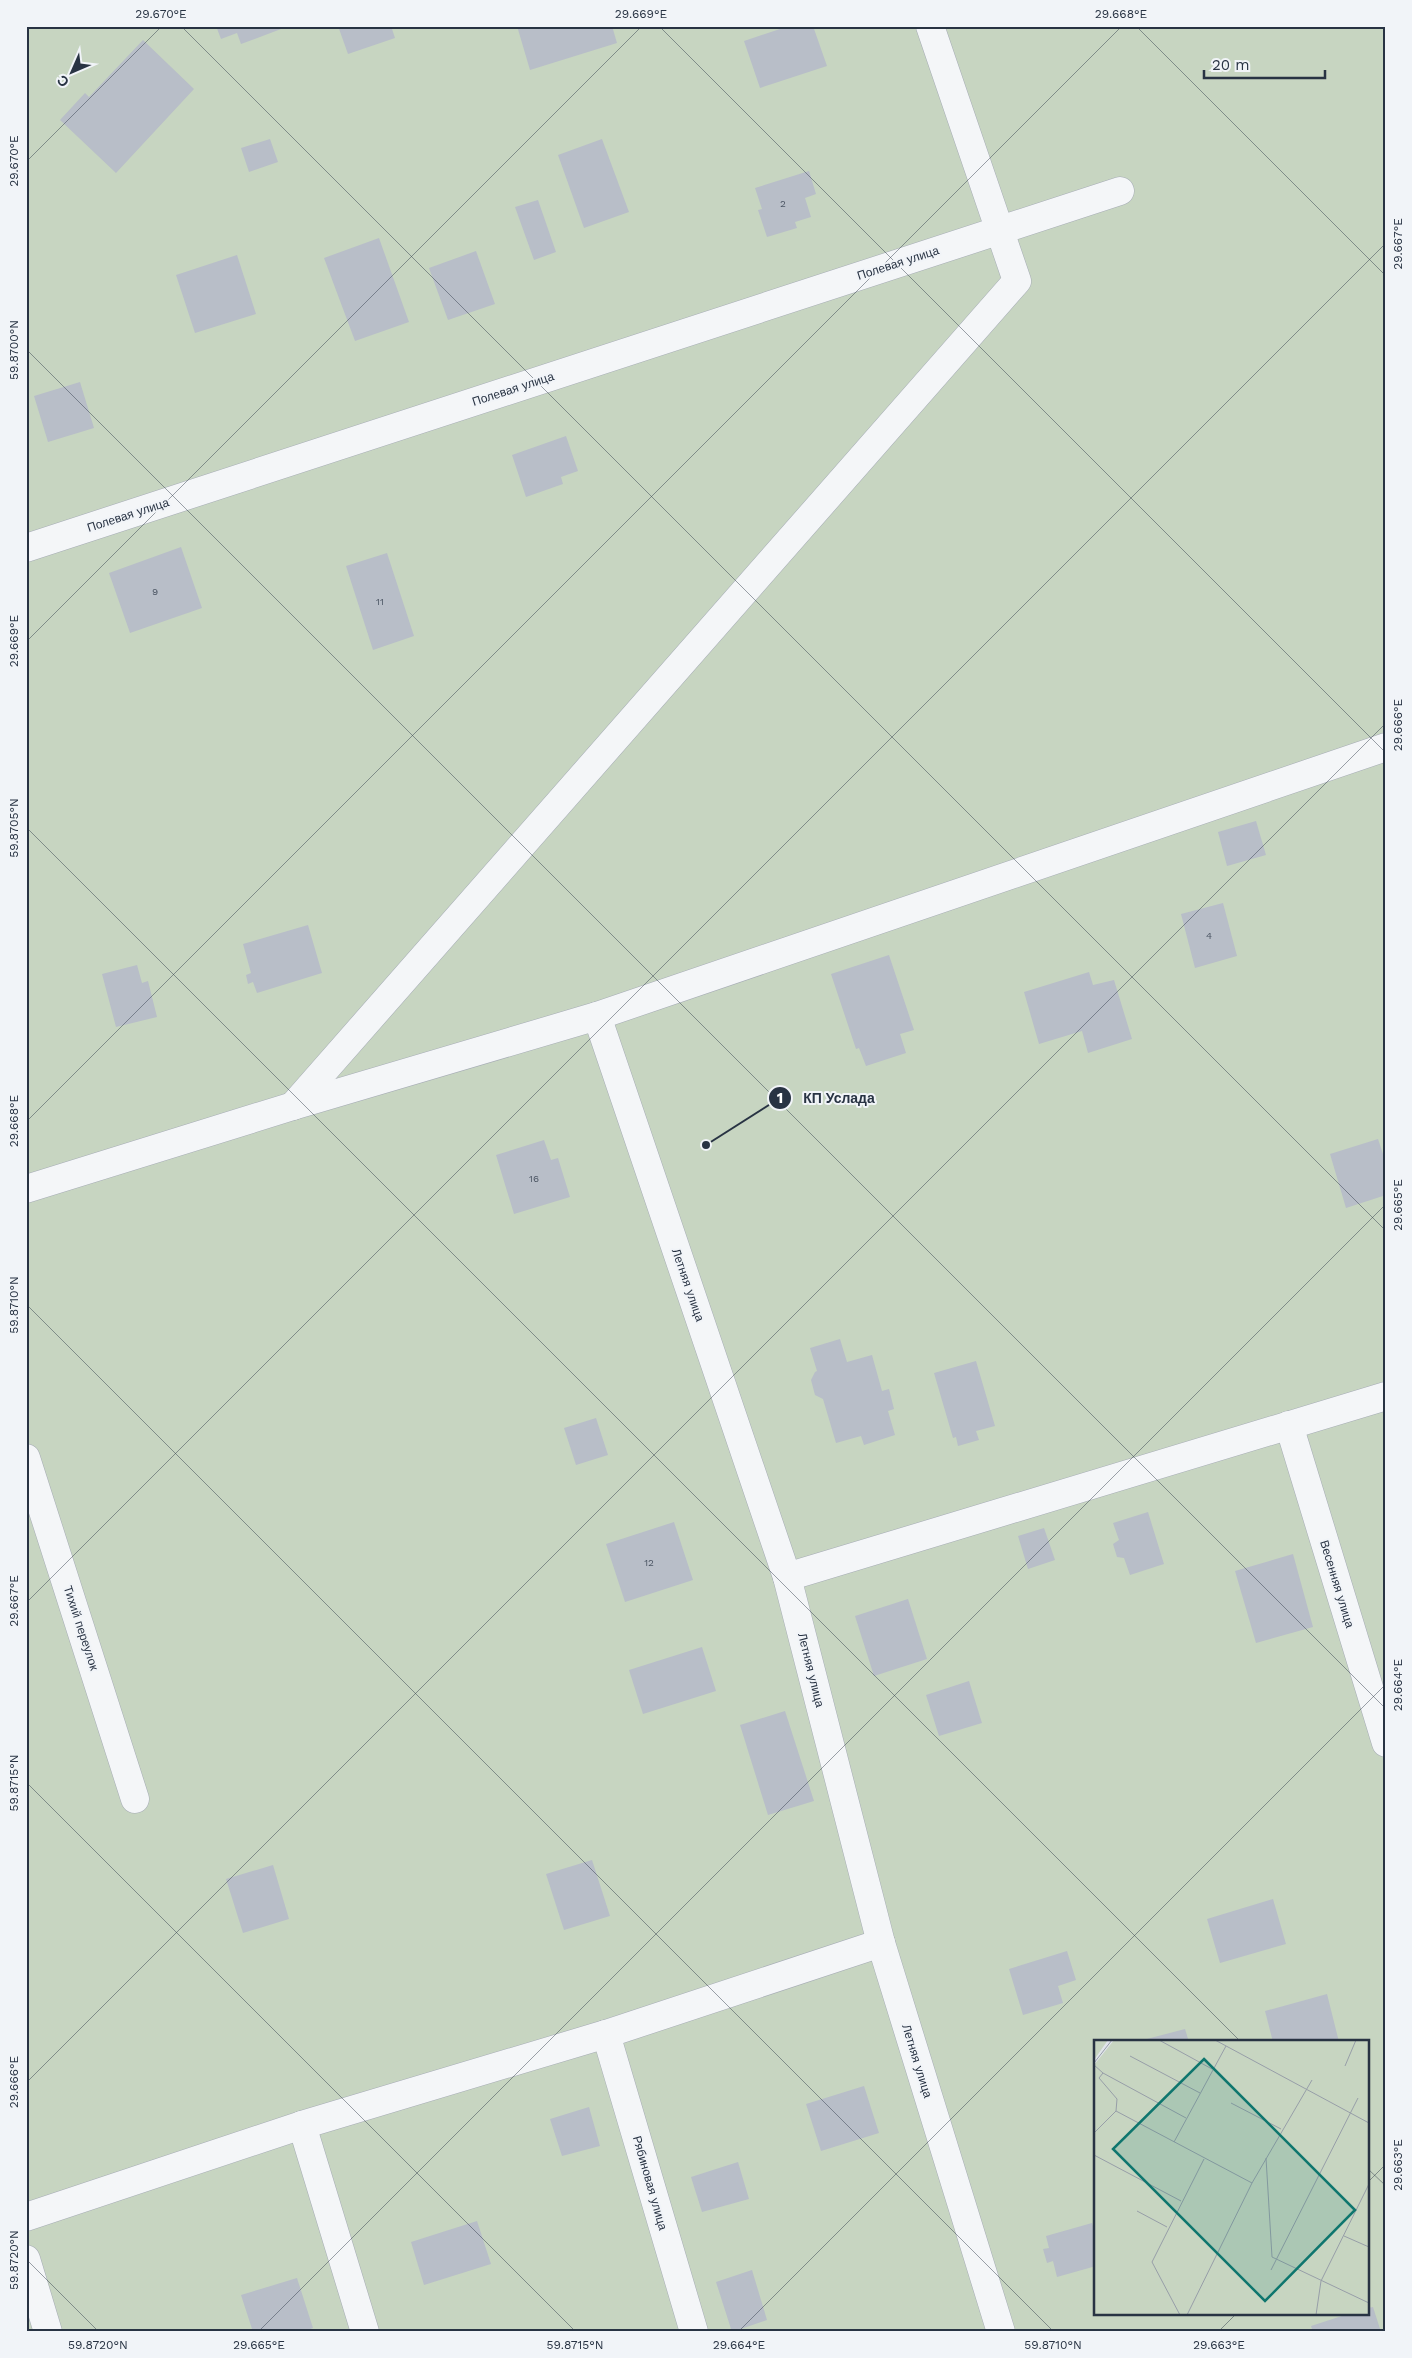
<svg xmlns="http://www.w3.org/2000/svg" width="1412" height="2358" font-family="'Work Sans',sans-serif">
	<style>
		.green { fill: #c7d5c1; fill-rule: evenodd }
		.building { fill: #b8bec8 }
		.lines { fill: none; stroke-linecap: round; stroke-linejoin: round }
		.minor-casing { stroke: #a6acb5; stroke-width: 29 }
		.minor { stroke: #f4f6f8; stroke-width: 28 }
		.ticks { fill: none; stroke: #283343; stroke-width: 1; stroke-opacity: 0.45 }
		.labels { text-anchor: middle; stroke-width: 4; stroke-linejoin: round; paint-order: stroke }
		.number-label { font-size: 10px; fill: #4c5664 }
		.street-label { font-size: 12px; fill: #283343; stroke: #f1f4f8 }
		.inset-road { fill: none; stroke: #979ea8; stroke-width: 1 }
		.view { fill: #0f766e; fill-opacity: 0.15; stroke: #0f766e; stroke-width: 2.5 }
		.inset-edge { fill: none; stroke: #283343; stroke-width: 2.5 }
		.leader { fill: none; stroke: #283343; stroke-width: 2 }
		.callout-dot { fill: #283343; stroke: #f1f4f8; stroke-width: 2 }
		.mark-label { font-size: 15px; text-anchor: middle; font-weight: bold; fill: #fff }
		.callout-label { font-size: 14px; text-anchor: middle; font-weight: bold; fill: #283343; stroke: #f1f4f8; stroke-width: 4; stroke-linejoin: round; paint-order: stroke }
		.neatline { fill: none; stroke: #283343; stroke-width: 2 }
		.ticks-label { font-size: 12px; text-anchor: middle; fill: #283343 }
	</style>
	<rect width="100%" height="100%" fill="#e1e5eb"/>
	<!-- green -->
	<path class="green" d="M 26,26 L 1386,26 L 1386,2332 L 26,2332 ZM 1096,2042 L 1368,2042 L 1368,2314 L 1096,2314 Z"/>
	<!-- building -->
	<g class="building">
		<polygon points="216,26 289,26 241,44 237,33 221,39"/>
		<polygon points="338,26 391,26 395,38 348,54"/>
		<polygon points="517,26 612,26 617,43 530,70"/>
		<polygon points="789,26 813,26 827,66 760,88 744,41"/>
		<polygon points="143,40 194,89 116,173 60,120 85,93 89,97"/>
		<polygon points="270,139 278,162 249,172 241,148"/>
		<polygon points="602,139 629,212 584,228 558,155"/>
		<polygon points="809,171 816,194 805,198 811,217 795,222 797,228 767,237 758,210 762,209 755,188"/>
		<polygon points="538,200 556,252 534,260 515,207"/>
		<polygon points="379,238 409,322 355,341 324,258"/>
		<polygon points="476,251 495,304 448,320 429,268"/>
		<polygon points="237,255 256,314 195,333 176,275"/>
		<polygon points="80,382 94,428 48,442 34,396"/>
		<polygon points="566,436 578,471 561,477 563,484 526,497 512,455"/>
		<polygon points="181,547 202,608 130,633 109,573"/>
		<polygon points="387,553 414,636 373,650 346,566"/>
		<polygon points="1256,821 1266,855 1227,866 1218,832"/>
		<polygon points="1223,903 1237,956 1195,968 1181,914"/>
		<polygon points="308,925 322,973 257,993 253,982 248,984 246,975 251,973 243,944"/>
		<polygon points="889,955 914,1030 900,1034 906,1053 866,1066 859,1048 856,1049 831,974"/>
		<polygon points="137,965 142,983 148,981 157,1017 116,1027 102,974"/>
		<polygon points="1089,972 1093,985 1114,980 1132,1039 1088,1053 1082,1031 1039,1044 1024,992"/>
		<polygon points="1378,1139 1386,1163 1386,1195 1346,1208 1330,1154"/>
		<polygon points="544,1140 551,1160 558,1158 570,1197 514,1214 496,1155"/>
		<polygon points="840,1339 847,1362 872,1355 882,1391 889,1389 894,1409 888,1411 895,1435 864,1445 861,1436 836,1443 823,1399 815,1395 811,1380 815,1372 817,1371 810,1348"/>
		<polygon points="976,1361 995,1426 976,1431 979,1440 958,1446 956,1437 953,1438 934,1373"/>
		<polygon points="596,1418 608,1455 576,1465 564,1428"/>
		<polygon points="1148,1512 1164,1564 1130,1575 1124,1558 1117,1557 1113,1544 1119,1540 1113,1523"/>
		<polygon points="674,1522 693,1580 625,1602 606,1544"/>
		<polygon points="1044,1528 1055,1560 1028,1569 1018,1536"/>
		<polygon points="1293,1554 1313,1627 1256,1643 1235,1571"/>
		<polygon points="908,1599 927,1659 874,1676 855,1616"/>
		<polygon points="702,1647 716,1691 643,1714 629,1670"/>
		<polygon points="969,1681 982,1723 939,1736 926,1695"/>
		<polygon points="785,1711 814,1801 768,1815 740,1725"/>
		<polygon points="592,1860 610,1916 564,1930 546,1874"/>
		<polygon points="273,1865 289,1919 243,1933 226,1879"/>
		<polygon points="1273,1899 1286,1944 1220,1963 1207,1919"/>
		<polygon points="1067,1951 1076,1980 1058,1986 1063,2003 1023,2015 1009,1969"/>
		<polygon points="1327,1994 1339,2042 1273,2042 1265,2011"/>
		<polygon points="1185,2029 1189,2042 1139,2042 1139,2041"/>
		<polygon points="864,2086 879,2133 821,2151 806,2104"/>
		<polygon points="589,2107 600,2146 562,2156 550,2119"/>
		<polygon points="738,2162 749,2199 702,2212 691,2177"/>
		<polygon points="477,2221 491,2264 424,2285 411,2242"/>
		<polygon points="1092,2223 1096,2236 1096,2266 1057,2277 1053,2261 1047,2263 1043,2249 1049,2248 1046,2236"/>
		<polygon points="752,2270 767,2320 732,2332 716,2282"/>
		<polygon points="297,2278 313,2328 302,2332 253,2332 241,2295"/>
		<polygon points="1373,2307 1381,2332 1313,2332 1311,2326 1348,2314 1368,2314 1368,2308"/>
	</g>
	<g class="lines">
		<!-- minor casing -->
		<g class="minor-casing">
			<g id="minor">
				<polyline points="26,548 1120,191"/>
				<polyline points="597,1016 787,1577 881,1943 1001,2332"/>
				<polyline points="293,1106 1017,281 930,26"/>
				<polyline points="26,1189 293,1106 597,1016 1386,747"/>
				<polyline points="1289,1425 1386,1743"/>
				<polyline points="26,1458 135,1799"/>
				<polyline points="787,1577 1386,1396"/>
				<polyline points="606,2034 694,2332"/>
				<polyline points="302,2125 365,2332"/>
				<polyline points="26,2217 302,2125 606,2034 881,1943"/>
				<polyline points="26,2259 48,2332"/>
			</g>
		</g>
		<!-- minor -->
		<use href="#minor" class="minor"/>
	</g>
	<!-- ticks -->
	<path class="ticks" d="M 181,26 L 1386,1231M 659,26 L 1386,753M 1136,26 L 1386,276M 26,162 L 162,26M 26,349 L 1386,1709M 26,642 L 642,26M 26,827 L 1241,2042M 26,1122 L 1122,26M 26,1304 L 1054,2332M 26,1603 L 1386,243M 26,1782 L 576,2332M 26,2083 L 1386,723M 1368,2169 L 1386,2186M 1368,2182 L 1386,2164M 26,2259 L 99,2332M 258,2332 L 1386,1204M 738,2332 L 1386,1684M 1218,2332 L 1236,2314"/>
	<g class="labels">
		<!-- number labels -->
		<g class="number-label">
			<text x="783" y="207">2</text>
			<text x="155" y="595">9</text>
			<text x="380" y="605">11</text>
			<text x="1209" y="939">4</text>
			<text x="534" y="1182">16</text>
			<text x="649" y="1566">12</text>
		</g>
		<!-- street labels -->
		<g class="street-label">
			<text transform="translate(898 263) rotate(-18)" y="4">Полевая улица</text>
			<text transform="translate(513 389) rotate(-18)" y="4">Полевая улица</text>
			<text transform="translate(128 515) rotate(-18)" y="4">Полевая улица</text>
			<text transform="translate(688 1285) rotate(71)" y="4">Летняя улица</text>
			<text transform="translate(1337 1584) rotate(73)" y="4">Весенняя улица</text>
			<text transform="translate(81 1628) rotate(72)" y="4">Тихий переулок</text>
			<text transform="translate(811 1670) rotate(76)" y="4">Летняя улица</text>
			<text transform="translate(917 2061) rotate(73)" y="4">Летняя улица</text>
			<text transform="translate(650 2183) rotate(74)" y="4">Рябиновая улица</text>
		</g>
	</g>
	<!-- overview -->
	<g transform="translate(1094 2040)">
		<rect width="275" height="275" fill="#e1e5eb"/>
		<path d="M 0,0 L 14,0 L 0,20 ZM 20,0 L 275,0 L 275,275 L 0,275 L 0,25 Z" fill="#c7d5c1"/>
		<path class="inset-road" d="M 65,0 L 118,29M 121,0 L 275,83M 36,16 L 106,53M 0,23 L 18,0M 0,25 L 9,33 L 92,78M 251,26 L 262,0M 9,33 L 5,38 L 23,59 L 22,71M 137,63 L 187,89M 22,71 L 158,143M 0,93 L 22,71M 80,102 L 132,6M 0,115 L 87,161M 172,118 L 178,217 L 275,263M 43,171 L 73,187M 250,196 L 275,207M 177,230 L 264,58M 86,275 L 58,222 L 110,119M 93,275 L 158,143 L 218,40M 222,275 L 227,241 L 275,144"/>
		<path class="view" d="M 110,19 L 261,170 L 171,261 L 19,109 Z"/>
		<rect width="275" height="275" class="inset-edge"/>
	</g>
	<!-- callouts -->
	<path class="leader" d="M706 1145L780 1098"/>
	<g class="callout-dot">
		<circle cx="706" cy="1145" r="5"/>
		<circle cx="780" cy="1098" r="12"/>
	</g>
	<g class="mark-label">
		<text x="780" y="1103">1</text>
	</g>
	<g class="callout-label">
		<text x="839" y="1103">КП Услада</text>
	</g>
	<!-- border -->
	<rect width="1412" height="2358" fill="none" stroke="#f1f4f8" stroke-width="55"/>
	<!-- north arrow -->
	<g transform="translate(72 72) rotate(225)" stroke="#f1f4f8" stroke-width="4" paint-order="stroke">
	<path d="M0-4L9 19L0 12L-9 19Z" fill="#283343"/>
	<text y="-8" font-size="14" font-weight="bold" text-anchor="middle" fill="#283343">С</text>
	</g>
	<!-- scale -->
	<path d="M1204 70v8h121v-8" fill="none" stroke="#283343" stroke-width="2.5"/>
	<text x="1212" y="70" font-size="15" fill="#283343" stroke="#f1f4f8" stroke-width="4" paint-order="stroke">20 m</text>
	<rect x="28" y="28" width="1356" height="2302" class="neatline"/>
	<g class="ticks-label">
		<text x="161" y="18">29.670°E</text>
		<text x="641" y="18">29.669°E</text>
		<text x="1121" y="18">29.668°E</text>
		<text transform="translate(14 161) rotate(-90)" y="4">29.670°E</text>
		<text transform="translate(1398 244) rotate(-90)" y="4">29.667°E</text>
		<text transform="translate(14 350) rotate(-90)" y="4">59.8700°N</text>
		<text transform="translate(14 641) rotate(-90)" y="4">29.669°E</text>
		<text transform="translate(1398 725) rotate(-90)" y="4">29.666°E</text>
		<text transform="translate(14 828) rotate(-90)" y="4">59.8705°N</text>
		<text transform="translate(14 1121) rotate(-90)" y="4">29.668°E</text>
		<text transform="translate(1398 1205) rotate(-90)" y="4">29.665°E</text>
		<text transform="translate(14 1305) rotate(-90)" y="4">59.8710°N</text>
		<text transform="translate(14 1601) rotate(-90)" y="4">29.667°E</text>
		<text transform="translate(1398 1685) rotate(-90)" y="4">29.664°E</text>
		<text transform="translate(14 1783) rotate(-90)" y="4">59.8715°N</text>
		<text transform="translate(14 2082) rotate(-90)" y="4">29.666°E</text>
		<text transform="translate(1398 2165) rotate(-90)" y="4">29.663°E</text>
		<text transform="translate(14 2260) rotate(-90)" y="4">59.8720°N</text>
		<text x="98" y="2349">59.8720°N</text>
		<text x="259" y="2349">29.665°E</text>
		<text x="575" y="2349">59.8715°N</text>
		<text x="739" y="2349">29.664°E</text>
		<text x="1053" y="2349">59.8710°N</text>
		<text x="1219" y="2349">29.663°E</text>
	</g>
</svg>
